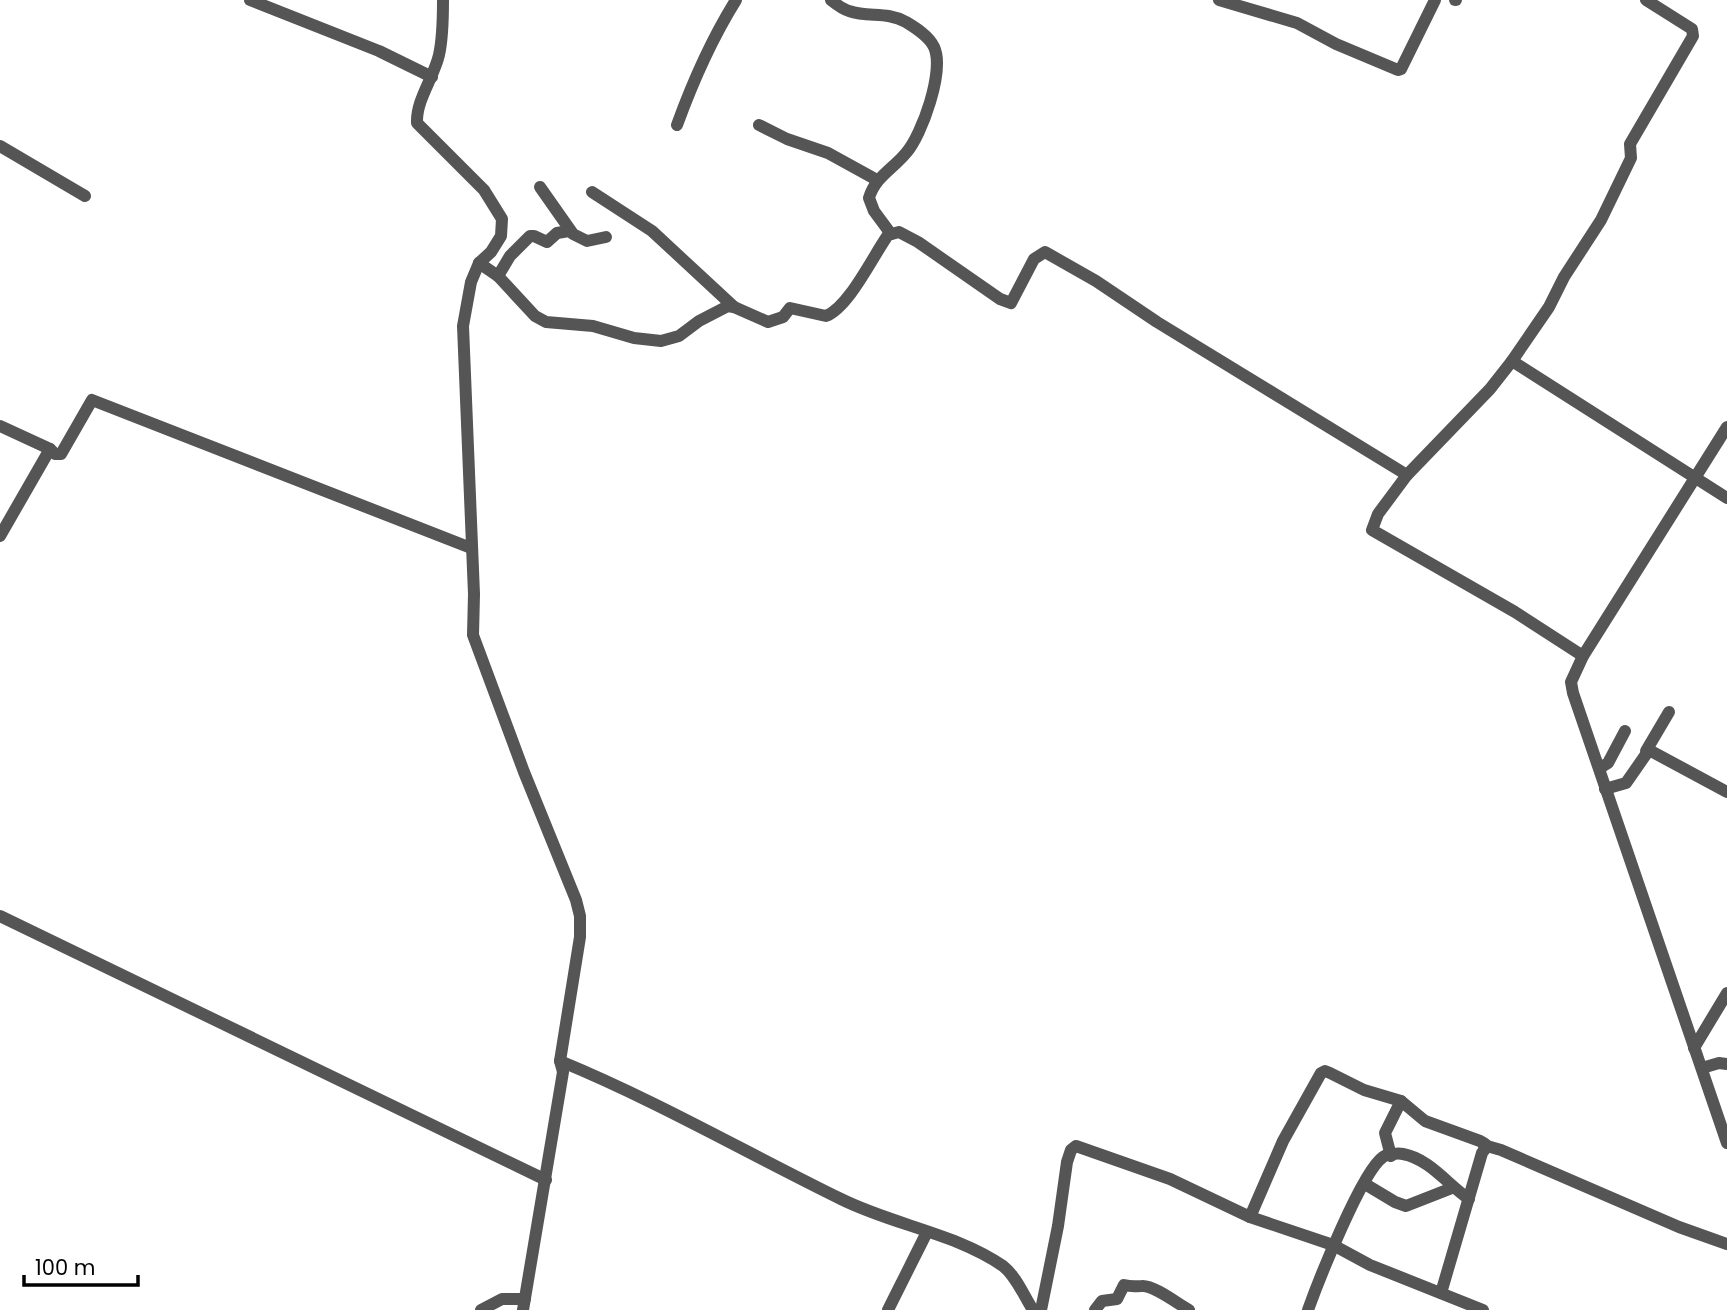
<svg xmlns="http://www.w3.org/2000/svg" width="1727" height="1310" font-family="Poppins,sans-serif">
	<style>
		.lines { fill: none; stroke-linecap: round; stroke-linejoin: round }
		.minor { stroke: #555; stroke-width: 12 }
	</style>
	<rect width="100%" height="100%" fill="#fff"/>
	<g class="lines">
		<!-- minor -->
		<g class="minor">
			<polyline points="250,0 379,51 432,77"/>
			<path d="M 443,0 C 443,18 443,37 439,55 C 434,77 416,100 417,123 L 484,190 L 502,219 L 501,236 L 491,252 L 479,263 L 471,282 L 463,326 L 474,594 L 473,635 L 524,772 L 576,900 L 580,916 L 580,937 L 560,1061 L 563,1072 L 523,1310"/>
			<path d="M 831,0 C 836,4 842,9 849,11 C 869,18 886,11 906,22 C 916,28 929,36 934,47 C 945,70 922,135 906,153 C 893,169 875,177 869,198 L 874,211 L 891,234"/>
			<polyline points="1219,0 1297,23 1336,44 1398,70 1401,69 1435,0"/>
			<polyline points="1455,0 1456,0"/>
			<path d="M 677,125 C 693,81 711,40 736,0"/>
			<polyline points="759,125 787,139 828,153 877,180"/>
			<polyline points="0,146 85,196"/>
			<polyline points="540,187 573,234 587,241 606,237"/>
			<polyline points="592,192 652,231 734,307"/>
			<path d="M 479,263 L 498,276 L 535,316 L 546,322 L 593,326 L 634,338 L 661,341 L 679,336 L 699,321 L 728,306 L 734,307 L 768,322 L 783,317 L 790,308 L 826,316 C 849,307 873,256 888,235 L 899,232 L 918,242 L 1000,299 L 1011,303 L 1034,259 L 1045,252 L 1096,281 L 1157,322 L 1407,475 L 1490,389 L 1512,361 L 1727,498"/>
			<polyline points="498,276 510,256 530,236 534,236 547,242 557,233 569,231"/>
			<polyline points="1512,361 1549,307 1564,277 1601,220 1631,158 1630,144 1693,36 1692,29 1646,0"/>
			<polyline points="0,426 50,449 55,454 61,454 92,400 471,548"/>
			<polyline points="1727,427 1583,656 1571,682 1573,693 1727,1143"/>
			<polyline points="1407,475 1378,514 1372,530 1515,612 1583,656"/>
			<polyline points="0,536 50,449"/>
			<polyline points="1646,751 1669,712"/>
			<polyline points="1600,768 1608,763 1625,731"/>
			<polyline points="1605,789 1626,783 1649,750 1727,792"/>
			<polyline points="0,916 546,1180"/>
			<polyline points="1694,1048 1727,993"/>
			<path d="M 560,1061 C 657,1101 747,1153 841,1199 C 893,1225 955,1233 1003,1266 C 1016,1276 1024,1296 1033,1310"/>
			<polyline points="1702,1068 1719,1063 1727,1064"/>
			<polyline points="1391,1156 1385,1133 1401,1101 1425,1121 1480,1141 1485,1144 1484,1150"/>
			<polyline points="1365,1184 1395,1202 1406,1206 1452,1188"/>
			<polyline points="1250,1217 1283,1141 1321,1073 1325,1071 1330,1073 1364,1090 1401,1101"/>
			<polyline points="1441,1293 1482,1153 1487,1146 1501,1150 1679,1227 1727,1244"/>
			<polyline points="481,1310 502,1299 525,1299"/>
			<polyline points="888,1310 927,1232"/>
			<polyline points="1041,1310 1058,1226 1067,1162 1071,1150 1076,1146 1170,1179 1250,1217 1333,1245 1370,1265 1483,1310"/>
			<path d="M 1095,1310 L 1102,1301 L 1117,1299 L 1124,1285 C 1132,1287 1135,1286 1142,1286 C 1154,1285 1178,1304 1189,1310"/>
			<path d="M 1308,1310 C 1318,1282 1362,1171 1383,1157 C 1387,1154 1398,1153 1403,1154 C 1430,1159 1448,1185 1469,1199"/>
		</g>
	</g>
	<!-- scale -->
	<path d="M24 1275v10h114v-10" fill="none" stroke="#000000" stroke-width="3.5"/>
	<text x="35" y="1275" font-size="21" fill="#000000" stroke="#ffffff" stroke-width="5" paint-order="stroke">100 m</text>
</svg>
